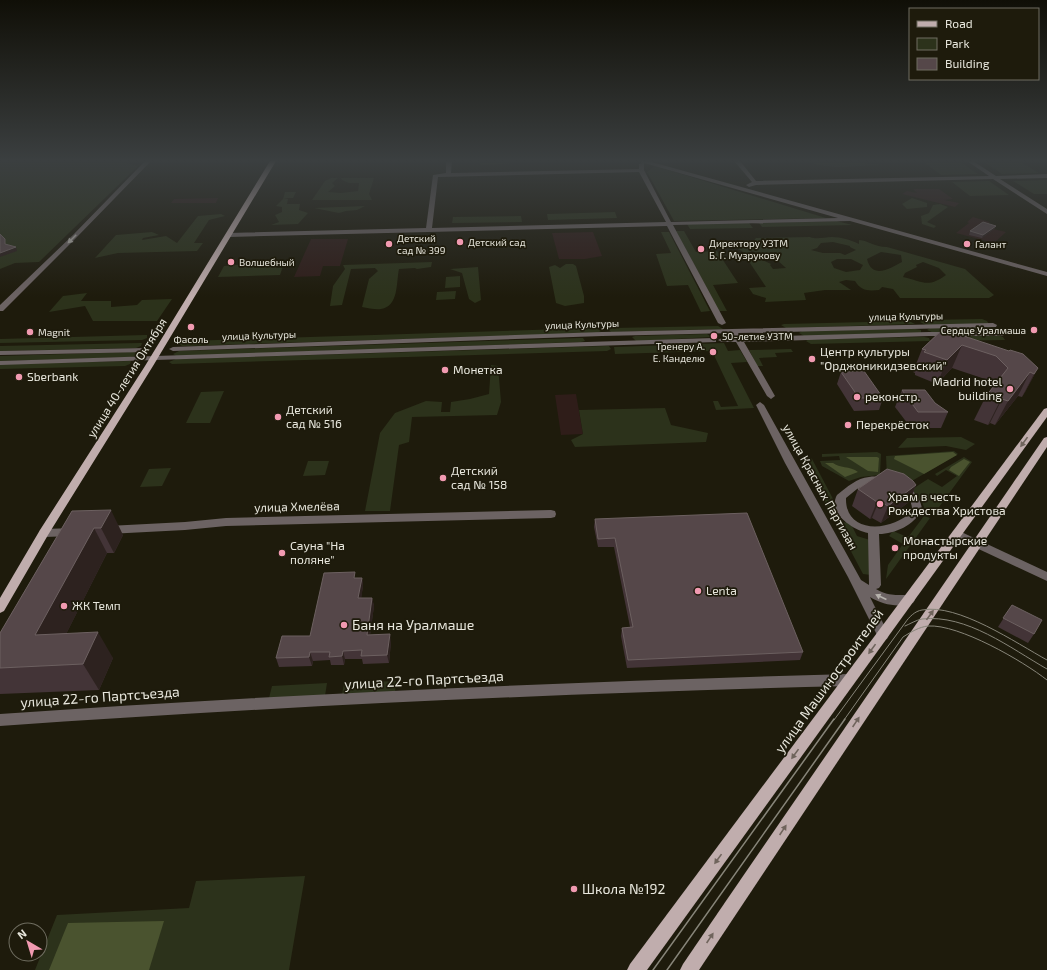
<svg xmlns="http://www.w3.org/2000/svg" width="1047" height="970" font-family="'Exo 2',sans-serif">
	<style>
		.industrial { fill: #2f1d19 }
		.green { fill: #2c321b; fill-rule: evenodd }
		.forest { fill: #4a532f }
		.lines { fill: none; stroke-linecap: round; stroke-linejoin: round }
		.minor { fill: #6c6363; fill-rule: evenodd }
		.major { fill: #c0adad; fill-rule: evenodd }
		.tram-far1 { stroke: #878579; stroke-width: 1 }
		.tram { stroke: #878579; stroke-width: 1.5 }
		.wall { fill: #433437 }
		.shaded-wall { fill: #2d221f }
		.building { fill: #554749; stroke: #6c6060 }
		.oneway { fill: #b6b2ac }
		.oneway2 { fill: #6f645c }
		.poi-dot { fill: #f19ab1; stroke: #1e1b0c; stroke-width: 1.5 }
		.labels { text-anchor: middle; stroke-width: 3.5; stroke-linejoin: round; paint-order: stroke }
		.far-poi-label { font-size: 10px; fill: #e8e7dd; stroke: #1e1b0c; text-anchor: start }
		.far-street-label { font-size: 10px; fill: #e8e7dd; stroke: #1e1b0c }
		.poi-label { font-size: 12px; fill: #e8e7dd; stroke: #1e1b0c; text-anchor: start }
		.street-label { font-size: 12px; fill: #e8e7dd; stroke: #1e1b0c }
		.near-poi-label { font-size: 14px; fill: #e8e7dd; stroke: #1e1b0c; text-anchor: start }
		.near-street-label { font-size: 14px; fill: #e8e7dd; stroke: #1e1b0c }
	</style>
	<rect width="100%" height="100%" fill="#1e1b0c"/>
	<!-- industrial -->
	<g class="industrial">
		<polygon points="913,189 939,189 953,199 944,200 959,203 955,207 902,194 907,191 917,193"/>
		<polygon points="218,198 216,203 171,203 174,199"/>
		<polygon points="973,217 990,222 985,227 1006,232 994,243 956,233 969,223 967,222"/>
		<polygon points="593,232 602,256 585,259 559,259 552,233"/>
		<polygon points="311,239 348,239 340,266 323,266 320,276 294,277"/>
		<polygon points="576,394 583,434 561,435 555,395"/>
	</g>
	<!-- green -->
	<g class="green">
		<polygon points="0,161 119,161 138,166 39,262 15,263 0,269"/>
		<polygon points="476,161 554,161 482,165"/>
		<path d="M 810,161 L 844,163 L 852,162 L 882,165 C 865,165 822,171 810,161 Z"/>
		<polygon points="1019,161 1039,173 1002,174 984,162"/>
		<polygon points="960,162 978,174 941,175 925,163"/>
		<polygon points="655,166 826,218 674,221 647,172"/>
		<polygon points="331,178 338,178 332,183 335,186 328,192 341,193 358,191 359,183 349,183 342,180 341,178 374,178 369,194 372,200 312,200 325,181"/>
		<polygon points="1047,180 1047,194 1034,194 1013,181"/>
		<polygon points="989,181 1009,195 970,196 952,182"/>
		<polygon points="285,192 296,192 293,198 284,198 288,199 287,204 300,204 299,210 308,213 298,224 271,225 279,222 275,215 282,212 282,207 276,206 283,199"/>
		<polygon points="912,198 927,203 927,207 907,209 902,204"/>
		<polygon points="940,204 948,207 927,222 936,226 934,228 922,224 921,216 929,213 933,205"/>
		<polygon points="365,206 357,210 346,211 339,213 314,208"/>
		<polygon points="615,212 617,218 548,220 547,214"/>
		<polygon points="221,214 225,216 209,220 194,243 203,243 197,251 118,253 95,258 116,235 152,232 159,235 143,238 142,240 166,236 177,243 198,216"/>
		<polygon points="521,216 522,222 452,223 453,217"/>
		<polygon points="837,221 852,225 762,227 759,223"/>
		<polygon points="749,223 753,228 690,229 687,224"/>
		<polygon points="676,231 684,231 696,252 717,251 738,283 713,285 727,311 719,311"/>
		<polygon points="661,232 669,232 710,311 701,312 688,285 667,286 656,254 671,253"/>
		<path d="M 810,237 C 817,240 824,237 832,237 C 841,237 851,240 859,244 L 859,240 C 870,241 874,247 887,247 L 965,269 L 994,295 L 989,298 L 900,298 L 893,289 L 882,287 L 879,290 C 868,291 861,291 855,281 L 846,280 L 839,282 L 851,290 L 825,290 L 804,293 L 806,300 L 765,302 L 766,298 L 753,294 L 749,288 L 766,287 L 742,251 L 731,246 L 752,243 L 756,238 ZM 833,242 L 850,246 L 850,247 L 856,250 L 845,255 L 840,253 L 823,253 L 811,250 L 817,248 L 821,243 ZM 752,251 L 777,260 L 786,268 L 773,269 L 770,265 L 771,264 L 748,253 ZM 881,252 L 901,255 L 902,262 C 891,268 872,280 867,259 ZM 837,259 L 851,259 L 863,265 L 860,270 L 846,272 L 834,268 L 831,262 ZM 923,262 L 939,268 L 946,275 C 928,288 924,282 903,277 L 905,273 L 917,267 L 916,265 Z"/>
		<path d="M 432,262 L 431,267 L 417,269 L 415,268 L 399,269 C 396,283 399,306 381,309 C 376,310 368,308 362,307 L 369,279 L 378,271 L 375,268 L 351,269 L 342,305 L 330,306 L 333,286 L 345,269 L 343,265 Z"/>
		<polygon points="258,263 263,267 283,266 280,275 218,277 224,266"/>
		<polygon points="566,264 573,264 576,266 584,296 584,303 565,306 556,303 549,267 555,265 560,268"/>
		<polygon points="478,267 481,300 475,303 469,299 462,273 450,269"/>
		<polygon points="460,276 460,287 445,288 446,277"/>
		<polygon points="456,291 455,299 436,300 437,292"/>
		<polygon points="87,293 81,301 111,301 111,307 137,305 142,300 172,299 157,321 93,321 85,306 49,312 63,296"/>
		<polygon points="982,319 987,321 989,324 926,325 920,322 923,320"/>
		<polygon points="909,321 915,324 786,328 781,325 784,324"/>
		<polygon points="718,326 723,329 611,332 609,330 612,328"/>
		<polygon points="990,327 996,329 997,332 934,333 927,330 930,328"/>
		<polygon points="596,328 601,331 597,333 182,346 179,344 185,341"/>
		<polygon points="915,329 921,330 921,333 804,336 799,333 802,331"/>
		<polygon points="707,334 712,337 636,341 632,337 635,336"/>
		<polygon points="145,335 147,335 147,338 142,340 0,343 0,339"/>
		<polygon points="998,335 1003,337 1005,340 940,341 934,338 936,336"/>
		<polygon points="924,337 929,338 930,341 811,344 806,341 809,339"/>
		<polygon points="580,338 583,338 585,341 581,342 176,356 173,354 179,351"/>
		<polygon points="139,343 142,343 141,346 136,348 0,351 0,346"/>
		<polygon points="724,343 728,351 740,350 747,362 731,363 754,408 716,410 713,401 718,401 721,407 738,406 712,351 615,354 614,347"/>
		<polygon points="606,346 609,346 611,349 607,351 172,364 169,362 176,359"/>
		<polygon points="791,349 793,352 775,353 777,357 759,358 763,366 757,366 749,350"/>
		<polygon points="133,352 136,353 135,356 130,357 0,361 0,356"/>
		<polygon points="129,361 131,361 130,364 125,366 0,369 0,364"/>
		<polygon points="491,365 498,366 501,402 497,415 412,417 409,442 399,445 390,511 365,511 380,433 395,413 426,401 442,402 441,412 450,412 451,402 470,399 489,394"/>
		<polygon points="224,391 210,423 186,423 201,392"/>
		<polygon points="665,408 671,425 708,433 706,442 575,447 571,440 583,434 579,410"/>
		<polygon points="961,437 975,444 966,450 946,446 898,448 907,438"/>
		<polygon points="954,451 958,454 905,485 887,477 886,456"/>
		<polygon points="877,452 881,454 880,475 861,477 849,481 822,466 820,461 840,460 839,456 822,457 822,454 823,454"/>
		<polygon points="809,457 812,459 841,514 831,515 804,464 803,461"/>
		<polygon points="964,457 972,462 934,514 925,510 922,502 911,490 928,479 942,487 957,476 946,470 937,476 935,474"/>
		<polygon points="308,461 329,461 325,475 303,476"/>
		<polygon points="171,468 162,486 140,487 149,469"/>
		<polygon points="924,516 930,518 886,579 888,565 903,544 889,536 893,531 905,536 909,536"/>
		<polygon points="850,522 857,536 870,540 871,575 863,574 836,523"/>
		<polygon points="396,681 395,693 342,695 344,683"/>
		<polygon points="327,683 325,696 269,698 272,686"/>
		<polygon points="305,876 289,970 35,970 57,915 189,908 196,881"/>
	</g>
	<!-- forest -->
	<g class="forest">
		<polygon points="953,452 957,455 924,474 894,459 895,456"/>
		<polygon points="846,457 877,457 879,458 878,472 868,471"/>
		<polygon points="964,459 970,462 959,476 949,470 951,467"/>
		<path d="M 825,463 L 833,463 C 839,468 850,466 858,472 L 845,477 Z"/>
		<polygon points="164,921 149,970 49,970 68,923"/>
	</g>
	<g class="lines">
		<!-- minor -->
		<g class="minor">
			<polygon points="145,161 151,161 77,237 3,311 0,311 0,305 73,235"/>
			<path d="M 446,161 L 452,161 L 451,173 L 639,169 L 639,164 L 642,163 L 639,161 L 648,161 L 1047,272 L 1047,276 L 850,221 L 673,225 L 726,323 L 722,325 L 718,323 L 667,226 L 229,237 L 226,235 L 229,233 L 426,228 L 433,175 L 446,173 ZM 644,163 L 838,218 L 671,222 L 644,170 ZM 639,172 L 666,222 L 432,228 L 438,177 Z"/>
			<polygon points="734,161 740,161 756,181 989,176 967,161 973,161 996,176 1047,174 1047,178 1000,179 1047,209 1047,214 993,179 756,185 749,187 746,185 752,182"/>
			<polygon points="993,323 997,325 996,327 738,333 741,337 929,332 1002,332 1006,334 1002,336 929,336 744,342 775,396 771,399 767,396 736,342 722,342 718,340 722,338 733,337 732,335 734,333 602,336 173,351 169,349 173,347 602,332"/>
			<polygon points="713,338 716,338 716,342 0,365 0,361"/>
			<polygon points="146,348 149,348 149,352 0,355 0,351"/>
			<path d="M 760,402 L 764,405 L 861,580 L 869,585 L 868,533 C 853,530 827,513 837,495 C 847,487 857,478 869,477 C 889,474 921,487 922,510 C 914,525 895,534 879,534 L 881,585 L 879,588 L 876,589 C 893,599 899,592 913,597 L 915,600 L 913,603 C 899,608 883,605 870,597 L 889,635 L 887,639 L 883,640 L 879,639 L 848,577 L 785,463 L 756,405 ZM 870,483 C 885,483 914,491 912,511 C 892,532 845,535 846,498 L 857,489 Z"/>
			<polygon points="551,510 555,511 556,514 555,517 551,518 226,526 185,530 108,534 104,533 103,530 104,527 108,526 185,522 226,518"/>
			<polygon points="74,528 78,529 79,532 78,535 74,536 44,537 40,536 39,533 40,530 44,529"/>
			<polygon points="957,530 1047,572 1047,581 953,537 952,534 953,531"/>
			<path d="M 849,674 L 854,676 L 855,680 L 854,684 L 849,686 C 566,693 283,706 0,726 L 0,714 C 283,694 566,682 849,674 Z"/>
		</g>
		<!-- major -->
		<g class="major">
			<polygon points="270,161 276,161 153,366 48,535 4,611 0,613 0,598 40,530 145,366"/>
			<polygon points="1047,408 1047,417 647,970 627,970 630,964 1044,409"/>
			<polygon points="1047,437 1047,447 699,970 680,970 683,964 728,898 1044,438"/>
		</g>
		<!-- tram-far1 -->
		<g class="tram-far1">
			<path d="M 905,626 C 910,624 916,620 922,619 C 967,614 1010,648 1047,669"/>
			<path d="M 834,720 L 905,623 C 909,617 915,611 922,610 C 958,603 1016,643 1047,660"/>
			<path d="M 844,720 L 903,637 C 911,632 919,627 928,626 C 959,624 1023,661 1047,680"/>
		</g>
		<!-- tram -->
		<g class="tram">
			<polyline points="653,970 834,719"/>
			<polyline points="667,970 845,719"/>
		</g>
	</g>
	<!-- wall -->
	<g class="wall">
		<polygon points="996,226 994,229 982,238 969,235 970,231"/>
		<polygon points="943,329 1038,368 1025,392 1022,397 1018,396 995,425 990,423 988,425 974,420 986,396 993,387 985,379 952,368 937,384 915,375 915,373 913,372 922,349"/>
		<polygon points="841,372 883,398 879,410 854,411 837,384"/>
		<polygon points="902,390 935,403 948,412 941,428 911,428 895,407"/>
		<polygon points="916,485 909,502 881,523 872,518 870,519 852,506 858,489"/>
		<polygon points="72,511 123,535 114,553 107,553 66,634 113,658 99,690 0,694 0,633"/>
		<polygon points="595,519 803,652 800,660 627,668 621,636 622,628 630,627 614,547 598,547 594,527"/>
		<polygon points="356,578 362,578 363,586 361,598 372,598 374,606 370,635 391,642 389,663 363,664 362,659 345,659 344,665 331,665 330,660 313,661 312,666 279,667 276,658 310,636"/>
		<polygon points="1012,605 1034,634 1028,643 998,627"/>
	</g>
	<!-- shaded-wall -->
	<g class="shaded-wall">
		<polygon points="996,226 994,229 982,238 983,235"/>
		<polygon points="16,247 17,251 0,257 0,253"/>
		<polygon points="962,345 952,368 937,384 947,360"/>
		<polygon points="1038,368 1025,392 1022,397 1034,374"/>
		<polygon points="1030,372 1018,396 995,425 1008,401"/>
		<polygon points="1002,399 990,423 988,425 1000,401"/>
		<polygon points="916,485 909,502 881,523 888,506"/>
		<polygon points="879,501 872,518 870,519 877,502"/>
		<polygon points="111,510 123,535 114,553 101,528"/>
		<polygon points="94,528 107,553 53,660 35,635"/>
		<polygon points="362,578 363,586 360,607 358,598"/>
		<polygon points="372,598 374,606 369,643 367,635"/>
		<polygon points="98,632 113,658 99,690 83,664"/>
		<polygon points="390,634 391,642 389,663 387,655"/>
		<polygon points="343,651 345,659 344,665 342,656"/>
		<polygon points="310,652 313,661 312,666 309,657"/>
	</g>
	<!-- building -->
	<g class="building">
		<polygon points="983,222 996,226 983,235 970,231"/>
		<polygon points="0,234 5,239 5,244 16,247 0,253"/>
		<polygon points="943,329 1009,351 1010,350 1023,354 1038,368 1034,374 1030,372 1008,401 1002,399 1000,401 986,396 1008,368 996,356 962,345 947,360 924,352 926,350 922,349"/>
		<polygon points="864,371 883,398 859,398 841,372"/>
		<polygon points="902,390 925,390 935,403 948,412 918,412"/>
		<polygon points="887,469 904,474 913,481 916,485 888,506 879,501 877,502 858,489"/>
		<polygon points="111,510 101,528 94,528 35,635 98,632 83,664 0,668 0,633 72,511"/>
		<polygon points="747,513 803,652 628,660 622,628 633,627 615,538 598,539 595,519"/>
		<polygon points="355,572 354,578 362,578 358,598 372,598 367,635 390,634 387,655 361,656 362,650 343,651 342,656 329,657 330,652 310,652 309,657 276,658 282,636 310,636 324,573"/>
		<polygon points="1012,605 1042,620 1034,634 1003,618"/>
	</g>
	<!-- one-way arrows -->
	<defs><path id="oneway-solid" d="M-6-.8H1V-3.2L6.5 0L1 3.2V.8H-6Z"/></defs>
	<g class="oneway">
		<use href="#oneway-solid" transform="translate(72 239) rotate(135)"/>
		<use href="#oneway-solid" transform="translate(881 597) rotate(-155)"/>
	</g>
	<g class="oneway2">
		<use href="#oneway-solid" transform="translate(1024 442) rotate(126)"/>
		<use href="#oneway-solid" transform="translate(930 615) rotate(-54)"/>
		<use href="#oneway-solid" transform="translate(872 649) rotate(126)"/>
		<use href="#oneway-solid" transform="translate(856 722) rotate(-56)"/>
		<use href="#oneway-solid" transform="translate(795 754) rotate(126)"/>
		<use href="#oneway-solid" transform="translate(783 830) rotate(-56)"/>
		<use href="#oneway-solid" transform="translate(718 859) rotate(126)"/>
		<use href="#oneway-solid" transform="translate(710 938) rotate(-56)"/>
	</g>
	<!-- sky -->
	<linearGradient id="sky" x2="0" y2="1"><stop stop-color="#100f07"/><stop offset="0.54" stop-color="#3b3f40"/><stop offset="1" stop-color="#3b3f40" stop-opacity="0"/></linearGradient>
	<rect width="1047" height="297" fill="url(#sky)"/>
	<!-- markers -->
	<g class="poi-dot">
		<circle cx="460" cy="242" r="4"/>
		<circle cx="389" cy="244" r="4"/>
		<circle cx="967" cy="244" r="4"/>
		<circle cx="701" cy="249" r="4"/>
		<circle cx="231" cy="262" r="4"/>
		<circle cx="191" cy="327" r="4"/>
		<circle cx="1034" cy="330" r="4"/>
		<circle cx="30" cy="332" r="4"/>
		<circle cx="714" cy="336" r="4"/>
		<circle cx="713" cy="352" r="4"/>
		<circle cx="812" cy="359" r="4"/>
		<circle cx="445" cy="370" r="4"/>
		<circle cx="19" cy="377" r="4"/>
		<circle cx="1010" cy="389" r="4"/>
		<circle cx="857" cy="397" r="4"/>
		<circle cx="278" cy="417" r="4"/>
		<circle cx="848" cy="425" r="4"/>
		<circle cx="443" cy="478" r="4"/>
		<circle cx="880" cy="504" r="4"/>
		<circle cx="895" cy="548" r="4"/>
		<circle cx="282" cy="553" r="4"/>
		<circle cx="698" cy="591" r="4"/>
		<circle cx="64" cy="606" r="4"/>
		<circle cx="344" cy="625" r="4"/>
		<circle cx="574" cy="889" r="4"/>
	</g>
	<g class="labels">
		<!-- far-poi labels -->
		<g class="far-poi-label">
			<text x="397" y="242">Детский<tspan x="397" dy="12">сад № 399</tspan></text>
			<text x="468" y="246">Детский сад</text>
			<text x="709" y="247">Директору УЗТМ<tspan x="709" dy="12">Б. Г. Музрукову</tspan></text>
			<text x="975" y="248">Галант</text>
			<text x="239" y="266">Волшебный</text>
			<text x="1026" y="334" text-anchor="end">Сердце Уралмаша</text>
			<text x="38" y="336">Magnit</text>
			<text x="722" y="340">50-летие УЗТМ</text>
			<text x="191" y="343" text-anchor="middle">Фасоль</text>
			<text x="705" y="350" text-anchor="end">Тренеру А.<tspan x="705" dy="12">Е. Канделю</tspan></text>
		</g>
		<!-- far-street labels -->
		<g class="far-street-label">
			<text transform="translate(906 316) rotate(-1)" y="4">улица Культуры</text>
			<text transform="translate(582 324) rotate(-2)" y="4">улица Культуры</text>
			<text transform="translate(259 335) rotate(-2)" y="4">улица Культуры</text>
		</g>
		<!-- poi labels -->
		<g class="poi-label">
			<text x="820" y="356">Центр культуры<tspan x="820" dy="14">"Орджоникидзевский"</tspan></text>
			<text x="453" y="374">Монетка</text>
			<text x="27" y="381">Sberbank</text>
			<text x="1002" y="386" text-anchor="end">Madrid hotel<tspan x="1002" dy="14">building</tspan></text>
			<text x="865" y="401">реконстр.</text>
			<text x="286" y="414">Детский<tspan x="286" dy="14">сад № 516</tspan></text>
			<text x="856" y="429">Перекрёсток</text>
			<text x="451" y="475">Детский<tspan x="451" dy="14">сад № 158</tspan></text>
			<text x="888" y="501">Храм в честь<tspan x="888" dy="14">Рождества Христова</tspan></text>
			<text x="903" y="545">Монастырские<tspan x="903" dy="14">продукты</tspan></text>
			<text x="290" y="550">Сауна "На<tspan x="290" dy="14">поляне"</tspan></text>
			<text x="706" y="595">Lenta</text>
			<text x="72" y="610">ЖК Темп</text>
		</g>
		<!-- street labels -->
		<g class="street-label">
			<text transform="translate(127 378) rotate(-58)" y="4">улица 40-летия Октября</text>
			<text transform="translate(820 487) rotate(61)" y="4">улица Красных Партизан</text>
			<text transform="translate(297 507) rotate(-1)" y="4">улица Хмелёва</text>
		</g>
		<!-- near-poi labels -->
		<g class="near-poi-label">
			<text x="352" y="630">Баня на Уралмаше</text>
			<text x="582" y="894">Школа №192</text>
		</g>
		<!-- near-street labels -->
		<g class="near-street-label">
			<text transform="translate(424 680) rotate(-3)" y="5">улица 22-го Партсъезда</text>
			<text transform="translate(829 681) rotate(-54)" y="5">улица Машиностроителей</text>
			<text transform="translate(100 697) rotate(-4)" y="5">улица 22-го Партсъезда</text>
		</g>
	</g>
	<!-- legend -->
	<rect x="909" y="8" width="130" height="72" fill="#1e1b0c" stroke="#6f6d60"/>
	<rect x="917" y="21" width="20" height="6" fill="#c0adad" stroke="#6f6d60"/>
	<text x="945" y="28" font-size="12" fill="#e8e7dd">Road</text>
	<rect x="917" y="38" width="20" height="12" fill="#2c321b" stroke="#6f6d60"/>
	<text x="945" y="48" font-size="12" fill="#e8e7dd">Park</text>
	<rect x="917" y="58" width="20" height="12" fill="#554749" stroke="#6f6d60"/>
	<text x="945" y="68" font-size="12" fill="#e8e7dd">Building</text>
	<!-- north arrow -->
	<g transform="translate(28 942) rotate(322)"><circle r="19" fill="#1e1b0c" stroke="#6f6d60"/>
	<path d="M0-3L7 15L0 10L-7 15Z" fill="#f19ab1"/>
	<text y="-6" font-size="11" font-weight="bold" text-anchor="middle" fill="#e8e7dd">N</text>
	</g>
</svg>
